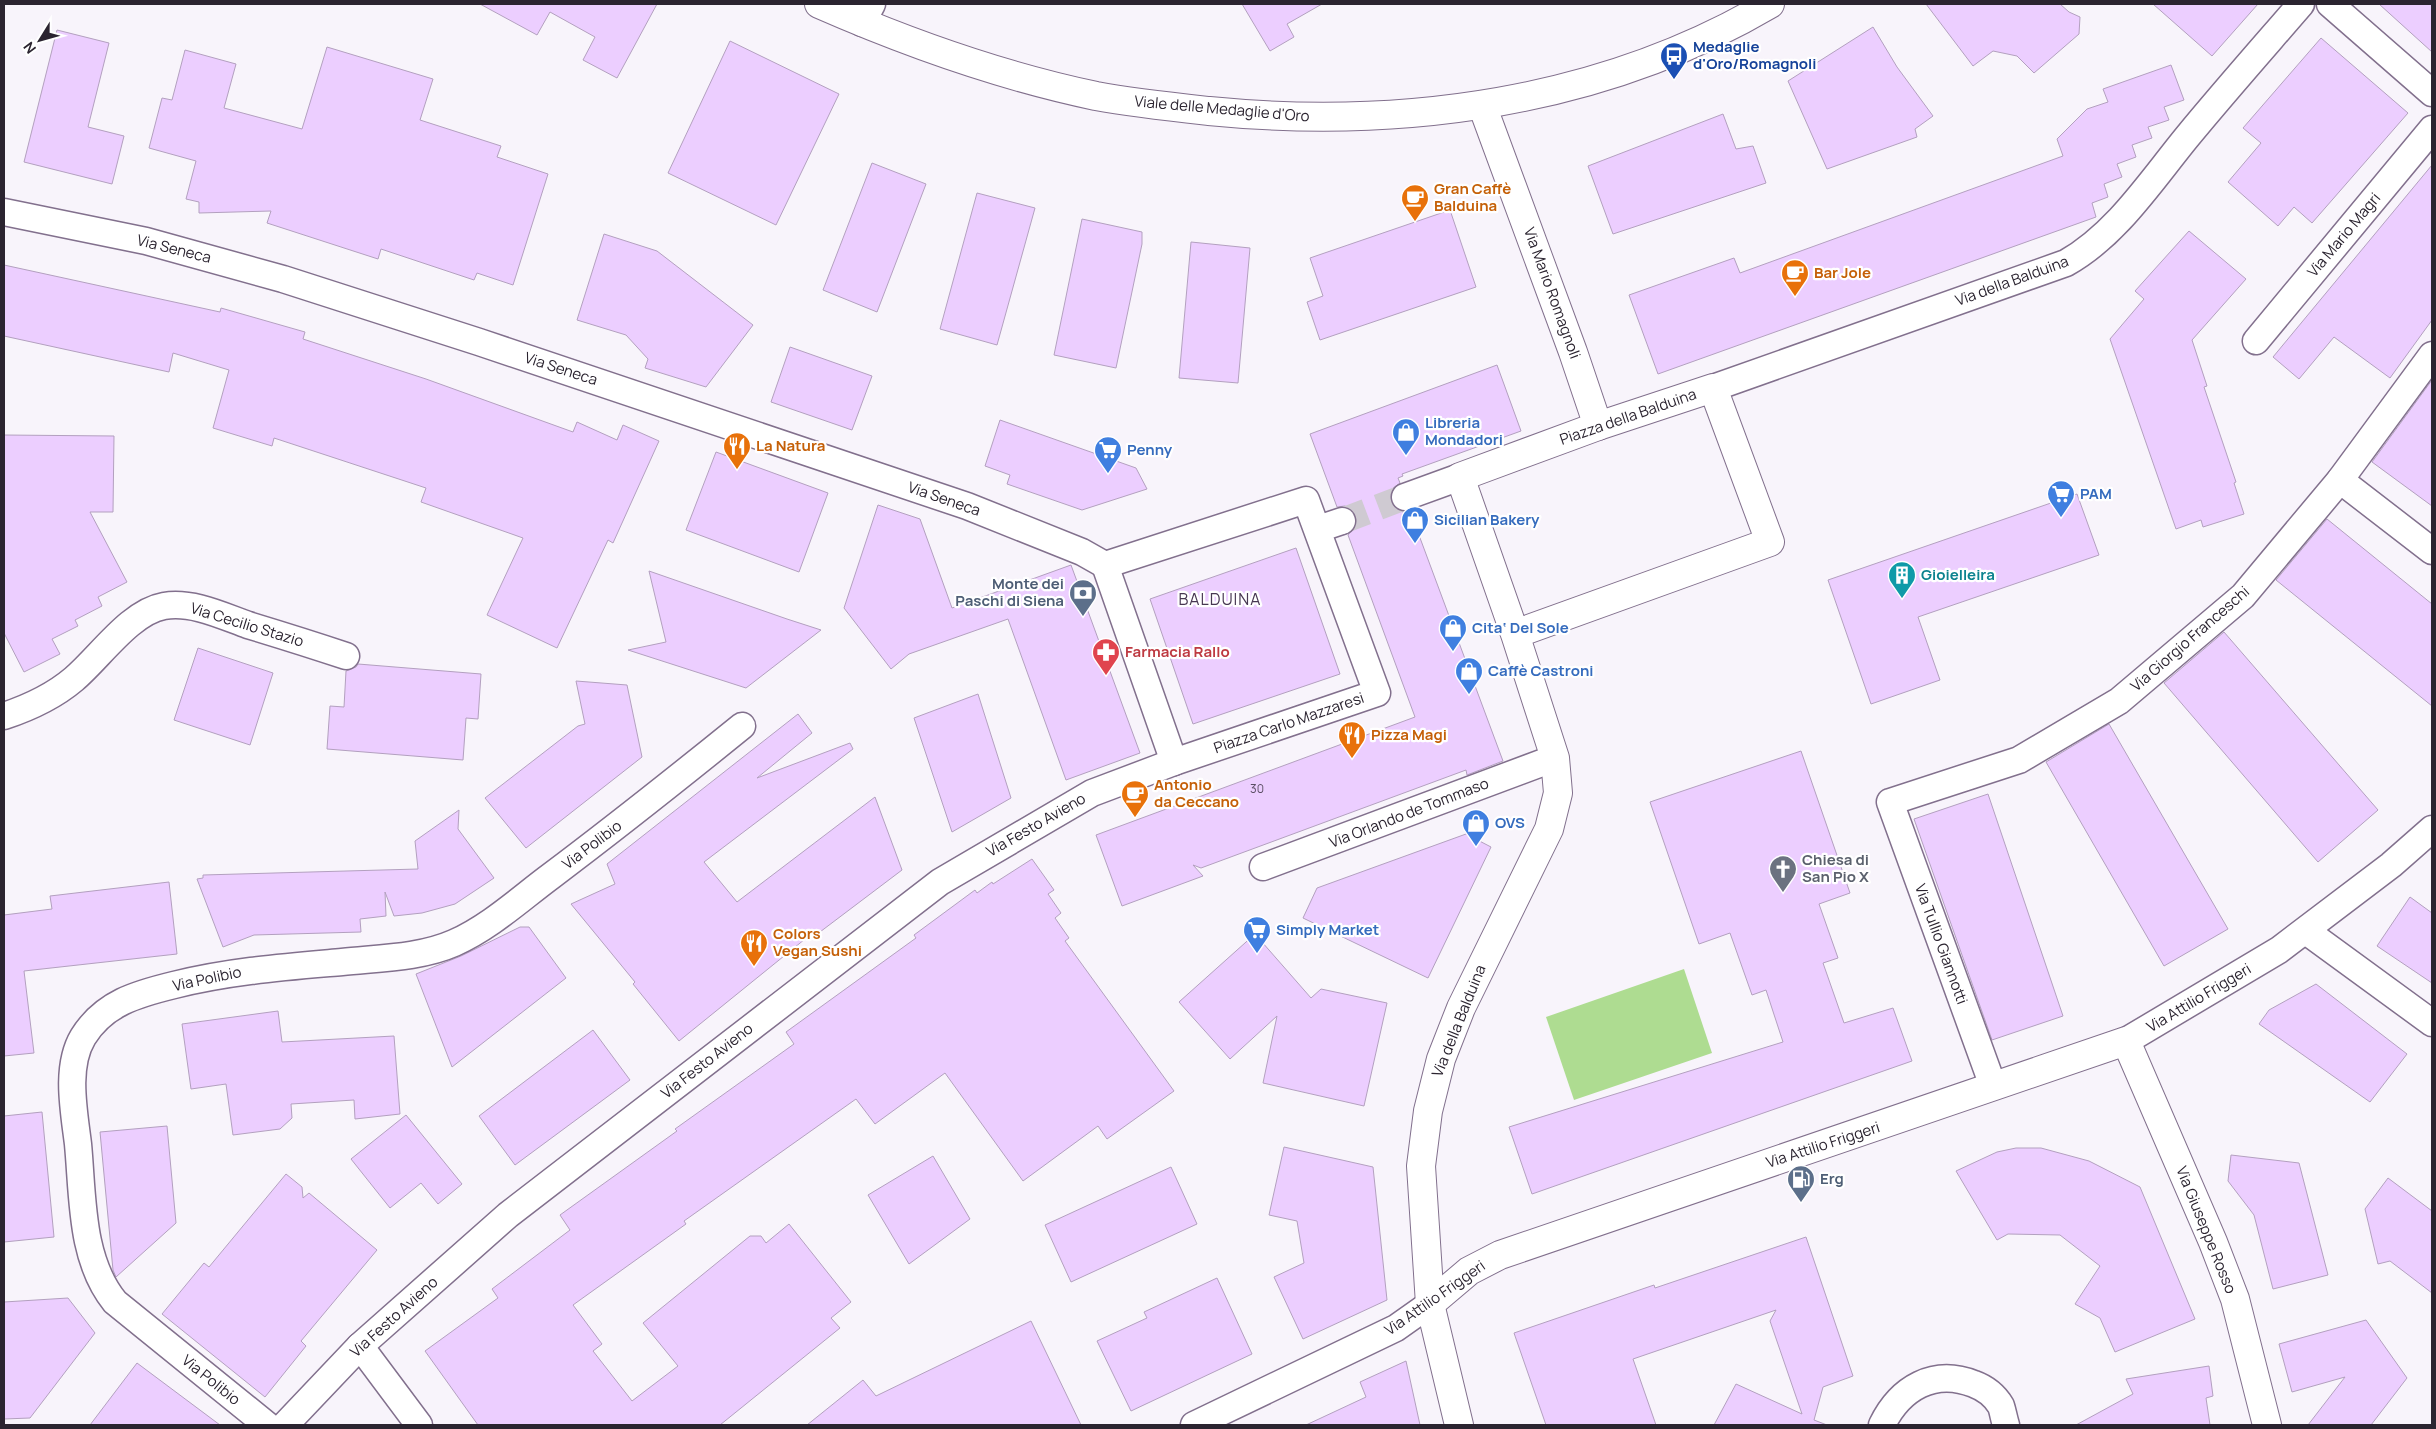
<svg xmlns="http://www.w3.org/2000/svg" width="2436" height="1429" font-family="Manrope,sans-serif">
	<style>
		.green { fill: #aedc91 }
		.building { fill: #ecceff; stroke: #b3a0bf }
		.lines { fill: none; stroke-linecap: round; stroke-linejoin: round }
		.minor-tunnel { stroke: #cfcad2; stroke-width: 26; stroke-dasharray: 26 13; stroke-linecap: butt }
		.minor-casing { stroke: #82708d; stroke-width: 29 }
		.tertiary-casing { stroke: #82708d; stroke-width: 30 }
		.secondary-casing { stroke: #82708d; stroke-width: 30 }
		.minor { stroke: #fff; stroke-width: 26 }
		.tertiary { stroke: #fff; stroke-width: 28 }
		.secondary { stroke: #fff; stroke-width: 28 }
		.labels { text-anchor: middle; stroke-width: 4.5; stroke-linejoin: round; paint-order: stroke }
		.number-label { font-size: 12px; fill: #5b4e64 }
		.transit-label { font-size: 15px; font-weight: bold; fill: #164399; stroke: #fff; text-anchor: start }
		.street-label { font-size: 15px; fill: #2b2430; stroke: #fff }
		.food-label { font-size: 15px; font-weight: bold; fill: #c56008; stroke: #fff; text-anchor: start }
		.shop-label { font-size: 15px; font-weight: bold; fill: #366cbe; stroke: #fff; text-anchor: start }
		.culture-label { font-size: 15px; font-weight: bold; fill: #0d838f; stroke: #fff; text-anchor: start }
		.service-label { font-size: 15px; font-weight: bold; fill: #4e5e75; stroke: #fff; text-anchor: end }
		.health-label { font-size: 15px; font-weight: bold; fill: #be3a42; stroke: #fff; text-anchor: start }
		.worship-label { font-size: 15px; font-weight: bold; fill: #5b616d; stroke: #fff; text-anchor: start }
		.neighbourhood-label { font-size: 16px; letter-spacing: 1px; fill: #483852; stroke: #fff }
	</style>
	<rect width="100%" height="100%" fill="#f8f4fb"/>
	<!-- green -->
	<polygon class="green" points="1684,969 1712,1053 1574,1100 1546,1017"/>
	<!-- building -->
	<g class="building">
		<polygon points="480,4 657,4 617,78 583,60 595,37 550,12 537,35"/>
		<polygon points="1242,4 1322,4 1287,24 1294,37 1270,51"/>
		<polygon points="1926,4 2060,4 2069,12 2080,17 2079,34 2034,73 2017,56 1993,51 1973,66"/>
		<polygon points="2153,4 2258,4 2212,56"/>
		<polygon points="2379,4 2432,4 2432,52"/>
		<polygon points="1873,27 1897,67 1933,116 1915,129 1917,137 1827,169 1788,81"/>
		<polygon points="57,30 109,43 88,127 124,136 112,184 24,162"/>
		<polygon points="2321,38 2408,113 2312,223 2294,207 2278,226 2228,182 2261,143 2243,128"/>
		<polygon points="730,41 839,94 776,225 668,173"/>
		<polygon points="327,47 433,79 420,120 501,146 497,157 548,174 513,285 477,273 474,280 381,249 378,259 267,223 271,211 199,213 199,202 186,199 196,161 149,148 162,98 172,100 185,50 236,64 224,108 302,129"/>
		<polygon points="2171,65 2184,100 2164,107 2169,120 2148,127 2152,138 2132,145 2136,157 2117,164 2122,177 2104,184 2108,197 2092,203 2096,217 1658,374 1629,295 1734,258 1740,273 2063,156 2057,139 2087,109 2108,102 2103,89"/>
		<polygon points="1723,114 1736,149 1753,146 1766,183 1613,234 1588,166"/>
		<polygon points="872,163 926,184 877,312 823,290"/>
		<polygon points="2432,165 2432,320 2390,378 2334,337 2299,379 2273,357"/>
		<polygon points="977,193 1035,208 997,345 940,329"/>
		<polygon points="1450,210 1476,287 1320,340 1307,302 1323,296 1310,258"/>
		<polygon points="1082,219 1142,232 1142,244 1116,368 1054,355"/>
		<polygon points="2189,231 2246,279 2192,340 2207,386 2204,387 2236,482 2234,483 2244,514 2203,527 2201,520 2176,529 2110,339 2144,299 2135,291"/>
		<polygon points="604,234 657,251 753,325 706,387 645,368 648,359 626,335 577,320"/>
		<polygon points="1191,242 1250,248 1238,383 1179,378"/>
		<polygon points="4,265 220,312 221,308 305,332 303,339 426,379 573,432 577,422 617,440 623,425 659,441 613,543 608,540 557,648 487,615 523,538 421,502 426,488 274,438 272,446 213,428 229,370 173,353 169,372 4,336"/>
		<polygon points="790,347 872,376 852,430 771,402"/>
		<polygon points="1497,365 1521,431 1402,474 1403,476 1398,478 1400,483 1393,488 1390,495 1391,503 1396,509 1403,512 1410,511 1503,761 1467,775 1466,770 1201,868 1193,865 1203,876 1122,906 1096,835 1415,717 1348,535 1357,524 1356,516 1352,510 1345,506 1337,507 1310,434"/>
		<polygon points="2432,380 2432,506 2372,462"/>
		<polygon points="1000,420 1136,468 1147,489 1082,510 1007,484 1010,475 985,466"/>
		<polygon points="4,435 114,436 113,512 90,512 127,582 98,597 102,606 75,620 78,626 52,639 60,654 24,672 4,633"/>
		<polygon points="716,452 828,493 799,572 686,530"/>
		<polygon points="2077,494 2099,555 1918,617 1940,680 1871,704 1828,580"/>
		<polygon points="878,505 920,519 952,608 1071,565 1140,753 1066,780 1008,619 909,654 891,669 844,608"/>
		<polygon points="2327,519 2432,604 2432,706 2276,580"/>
		<polygon points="1296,548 1340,674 1193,724 1150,599"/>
		<polygon points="649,571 787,619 821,630 746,688 628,650 666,642"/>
		<polygon points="2224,632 2378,810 2318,862 2164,683"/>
		<polygon points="198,648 273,673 250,745 174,720"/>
		<polygon points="358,664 481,674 478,719 466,718 463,760 327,749 330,706 344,707 346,671 356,667"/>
		<polygon points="576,681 627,685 642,757 526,848 485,798 578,726 585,724"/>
		<polygon points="978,694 1011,798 952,832 914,718"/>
		<polygon points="798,714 812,733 757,778 850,743 853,749 704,862 737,902 875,797 902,870 812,938 810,935 679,1041 633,984 635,982 571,904 615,884 607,864"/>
		<polygon points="2109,724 2228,929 2164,966 2046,762"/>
		<polygon points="1801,751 1850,893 1819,904 1838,958 1823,963 1844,1023 1893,1008 1912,1061 1532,1194 1509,1127 1783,1042 1766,990 1752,995 1730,933 1699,944 1650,802"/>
		<polygon points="1988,794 2063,1016 1992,1040 1914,819"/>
		<polygon points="459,810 458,829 494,878 455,904 422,913 394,916 385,892 386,916 360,919 361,932 254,935 223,947 197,879 203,878 203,875 418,869 415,841"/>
		<polygon points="1466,834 1491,847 1428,978 1303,918 1317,888"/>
		<polygon points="1032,859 1054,890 1048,894 1061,913 1055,918 1069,938 1065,941 1174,1091 1107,1139 1098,1126 1023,1181 945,1073 875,1124 856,1099 684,1221 686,1224 573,1305 602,1344 593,1351 632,1401 678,1366 643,1323 750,1236 761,1236 766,1243 789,1224 851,1302 831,1318 840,1328 720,1425 478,1425 425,1351 498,1298 492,1289 570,1230 560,1215 677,1131 675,1129 794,1044 786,1032 916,938 914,935 975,890 977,893 992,882 993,884"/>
		<polygon points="169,882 177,954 24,971 34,1053 4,1056 4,915 52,909 50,896"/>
		<polygon points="2410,897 2432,913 2432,983 2377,946"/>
		<polygon points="520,927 529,927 566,978 452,1067 416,974 461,956"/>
		<polygon points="1255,934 1311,998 1321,989 1387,1003 1364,1106 1263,1083 1277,1016 1230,1059 1179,1002"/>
		<polygon points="2316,984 2407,1054 2370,1102 2259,1024 2269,1010"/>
		<polygon points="278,1011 282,1042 394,1036 400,1114 355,1119 354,1100 291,1104 292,1118 280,1129 233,1135 226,1084 191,1089 182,1024"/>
		<polygon points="593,1030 630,1080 515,1165 479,1116"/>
		<polygon points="42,1112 54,1237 4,1242 4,1116"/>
		<polygon points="406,1115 462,1184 438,1204 421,1183 390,1208 351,1159"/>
		<polygon points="167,1126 176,1223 116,1277 113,1270 100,1132"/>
		<polygon points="1284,1147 1373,1167 1387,1300 1303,1339 1274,1277 1304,1263 1297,1221 1269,1215"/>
		<polygon points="2016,1148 2041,1148 2089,1161 2140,1187 2195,1319 2115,1352 2100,1318 2075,1304 2100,1266 2060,1235 2008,1234 1997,1240 1956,1171 1997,1152"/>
		<polygon points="2231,1155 2299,1163 2328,1275 2273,1289 2254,1215 2228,1181"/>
		<polygon points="933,1156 970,1219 909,1264 868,1195"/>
		<polygon points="1171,1167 1197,1224 1071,1282 1045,1225"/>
		<polygon points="286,1174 302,1187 303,1198 309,1193 377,1250 301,1341 306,1346 265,1397 162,1314 204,1263 209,1267"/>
		<polygon points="2388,1178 2432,1211 2432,1293 2390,1261 2378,1264 2365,1209"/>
		<polygon points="1806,1237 1853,1376 1823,1387 1814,1420 1827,1425 1714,1425 1736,1384 1802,1414 1770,1321 1776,1310 1633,1359 1656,1425 1546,1425 1514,1333 1654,1285 1655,1288"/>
		<polygon points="1217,1278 1252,1354 1131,1411 1097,1341 1147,1318 1144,1312"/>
		<polygon points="68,1298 95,1333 30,1418 4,1419 4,1302"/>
		<polygon points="2366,1320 2407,1378 2371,1425 2308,1425 2345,1377 2292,1392 2279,1344"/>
		<polygon points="1031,1321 1081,1425 807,1425 863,1380 876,1396"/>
		<polygon points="1406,1361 1420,1425 1306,1425 1366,1397 1360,1382"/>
		<polygon points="137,1363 220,1425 90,1425"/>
		<polygon points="2209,1366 2213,1396 2206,1398 2210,1425 2076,1425 2133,1394 2126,1379"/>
	</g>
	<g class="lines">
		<!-- minor-tunnel -->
		<polyline class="minor-tunnel" points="1342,521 1405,497"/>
		<!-- minor casing -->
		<g class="minor-casing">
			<g id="minor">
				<polyline points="2330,4 2432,93"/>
				<polyline points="862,23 872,4"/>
				<polyline points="4,212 146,241 283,279 479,342 967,506 1082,552 1105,565"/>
				<polyline points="2256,341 2432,129"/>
				<path d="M 1713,388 L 2066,263 C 2116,235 2151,181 2187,137 C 2224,92 2263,48 2301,4"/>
				<polyline points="2340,480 2432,551"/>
				<polyline points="1405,497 1460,477"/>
				<polyline points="1318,529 1342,521"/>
				<polyline points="1105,565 1174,762"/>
				<path d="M 4,716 C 28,708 54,696 74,679 C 100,657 130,612 164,606 C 192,601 223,616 248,625 C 281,635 313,645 346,656"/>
				<polyline points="1263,867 1555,758"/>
				<polyline points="2306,931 2432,1023"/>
				<polyline points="2126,1041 2279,950 2391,865 2432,829"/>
				<polyline points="1993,1086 1890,802 2019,760 2119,701 2243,596 2340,480 2432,355"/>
				<polyline points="360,1346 419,1425"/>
				<path d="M 267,1425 L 115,1302 C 80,1259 83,1196 78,1144 C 74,1111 65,1067 83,1037 C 104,1003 137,994 174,985 C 230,971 285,967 342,962 C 379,958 420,958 454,943 C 490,927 520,899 551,876 C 616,827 679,777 742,726"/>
				<polyline points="285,1425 360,1346 508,1215 940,882 1092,793 1174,762 1377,693 1306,500 1105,565"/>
				<polyline points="1194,1425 1396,1328 1430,1304"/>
				<path d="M 1882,1425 C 1900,1388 1934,1368 1974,1384 C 1985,1388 1995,1396 2001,1406 C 2003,1412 2004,1419 2006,1425"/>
			</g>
		</g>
		<!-- tertiary casing -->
		<g class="tertiary-casing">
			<g id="tertiary">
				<polyline points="1482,105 1573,352 1598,426"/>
				<polyline points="1430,1304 1469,1271 1500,1255 2126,1041 2213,1242 2235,1299 2267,1425"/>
				<polyline points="1459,1425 1430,1304 1421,1166 1428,1111 1441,1059 1461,1008 1549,829 1558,793 1555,758 1515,634 1460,477 1598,426 1713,388 1770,542 1515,634"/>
			</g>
		</g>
		<!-- secondary casing -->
		<g class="secondary-casing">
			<path id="secondary" d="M 819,4 C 908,43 1001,76 1096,96 C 1134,103 1172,107 1209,111 C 1402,130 1602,103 1770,4"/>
		</g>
		<!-- minor -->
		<use href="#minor" class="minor"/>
		<!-- tertiary -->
		<use href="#tertiary" class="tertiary"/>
		<!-- secondary -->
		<use href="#secondary" class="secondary"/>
	</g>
	<!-- icons -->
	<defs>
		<g id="bus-pin" transform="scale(1.4375)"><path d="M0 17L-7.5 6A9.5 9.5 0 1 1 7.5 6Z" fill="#1a4fb4" stroke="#fff"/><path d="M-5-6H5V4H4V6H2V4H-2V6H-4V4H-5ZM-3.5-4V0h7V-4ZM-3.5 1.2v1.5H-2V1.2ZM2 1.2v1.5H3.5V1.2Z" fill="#fff"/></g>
		<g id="cafe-pin" transform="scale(1.4375)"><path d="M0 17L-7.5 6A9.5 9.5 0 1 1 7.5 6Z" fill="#e8710a" stroke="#fff"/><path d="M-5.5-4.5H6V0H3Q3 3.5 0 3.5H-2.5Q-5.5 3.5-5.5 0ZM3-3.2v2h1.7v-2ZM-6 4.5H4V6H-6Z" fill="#fff"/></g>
		<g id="shop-pin" transform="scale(1.4375)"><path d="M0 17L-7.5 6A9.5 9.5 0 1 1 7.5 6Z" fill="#3f7fe0" stroke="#fff"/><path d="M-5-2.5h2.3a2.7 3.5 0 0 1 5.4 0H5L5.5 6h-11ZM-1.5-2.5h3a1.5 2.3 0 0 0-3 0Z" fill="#fff"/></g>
		<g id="restaurant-pin" transform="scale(1.4375)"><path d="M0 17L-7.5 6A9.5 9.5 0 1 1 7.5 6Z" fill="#e8710a" stroke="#fff"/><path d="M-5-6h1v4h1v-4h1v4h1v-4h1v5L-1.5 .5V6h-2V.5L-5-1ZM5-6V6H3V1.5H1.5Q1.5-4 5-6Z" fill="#fff"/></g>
		<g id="supermarket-pin" transform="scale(1.4375)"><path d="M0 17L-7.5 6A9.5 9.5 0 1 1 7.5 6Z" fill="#3f7fe0" stroke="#fff"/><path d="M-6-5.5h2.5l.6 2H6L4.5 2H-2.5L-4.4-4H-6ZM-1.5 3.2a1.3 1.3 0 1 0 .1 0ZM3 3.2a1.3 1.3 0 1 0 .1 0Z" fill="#fff"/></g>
		<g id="building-pin" transform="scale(1.4375)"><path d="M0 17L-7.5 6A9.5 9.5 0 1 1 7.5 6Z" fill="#0f9aa8" stroke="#fff"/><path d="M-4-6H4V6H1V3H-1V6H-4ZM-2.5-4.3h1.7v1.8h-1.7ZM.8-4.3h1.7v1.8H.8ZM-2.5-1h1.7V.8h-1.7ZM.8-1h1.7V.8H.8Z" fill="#fff"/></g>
		<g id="bank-pin" transform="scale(1.4375)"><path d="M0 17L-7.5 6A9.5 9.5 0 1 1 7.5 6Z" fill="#5c6f8a" stroke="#fff"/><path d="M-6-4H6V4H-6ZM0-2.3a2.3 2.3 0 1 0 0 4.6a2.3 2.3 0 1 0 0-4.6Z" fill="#fff"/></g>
		<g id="pharmacy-pin" transform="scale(1.4375)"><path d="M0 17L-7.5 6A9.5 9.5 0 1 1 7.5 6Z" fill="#e0444e" stroke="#fff"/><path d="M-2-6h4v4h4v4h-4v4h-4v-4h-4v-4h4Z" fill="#fff"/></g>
		<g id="church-pin" transform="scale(1.4375)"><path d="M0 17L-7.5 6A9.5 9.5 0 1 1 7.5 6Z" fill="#6b7280" stroke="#fff"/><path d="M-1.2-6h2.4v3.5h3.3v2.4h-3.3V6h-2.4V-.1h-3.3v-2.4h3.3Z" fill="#fff"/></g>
		<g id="fuel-pin" transform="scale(1.4375)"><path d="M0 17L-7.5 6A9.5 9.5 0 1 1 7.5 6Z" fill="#5c6f8a" stroke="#fff"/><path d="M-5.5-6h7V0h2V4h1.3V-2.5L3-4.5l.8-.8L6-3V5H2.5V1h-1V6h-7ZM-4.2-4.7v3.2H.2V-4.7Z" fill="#fff"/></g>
	</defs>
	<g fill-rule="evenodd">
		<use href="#bus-pin" x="1674" y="56"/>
		<use href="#cafe-pin" x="1415" y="198"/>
		<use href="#cafe-pin" x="1795" y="273"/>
		<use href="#shop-pin" x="1406" y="432"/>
		<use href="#restaurant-pin" x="737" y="446"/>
		<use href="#supermarket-pin" x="1108" y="450"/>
		<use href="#supermarket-pin" x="2061" y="494"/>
		<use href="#shop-pin" x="1415" y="520"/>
		<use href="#building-pin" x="1902" y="575"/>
		<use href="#bank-pin" x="1083" y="593"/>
		<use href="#shop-pin" x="1453" y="628"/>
		<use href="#pharmacy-pin" x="1106" y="652"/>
		<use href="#shop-pin" x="1469" y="671"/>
		<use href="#restaurant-pin" x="1352" y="735"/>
		<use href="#cafe-pin" x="1135" y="794"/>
		<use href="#shop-pin" x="1476" y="823"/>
		<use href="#church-pin" x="1783" y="869"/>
		<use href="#supermarket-pin" x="1257" y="930"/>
		<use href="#restaurant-pin" x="754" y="943"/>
		<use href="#fuel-pin" x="1801" y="1179"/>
	</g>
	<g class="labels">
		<!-- number labels -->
		<g class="number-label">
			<text x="1257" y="793">30</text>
		</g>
		<!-- transit labels -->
		<g class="transit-label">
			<text x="1693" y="52">Medaglie<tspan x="1693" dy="17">d'Oro/Romagnoli</tspan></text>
		</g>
		<!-- street labels -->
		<g class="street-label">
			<text transform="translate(1222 109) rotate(5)" y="5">Viale delle Medaglie d'Oro</text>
			<text transform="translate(2344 235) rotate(-50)" y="5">Via Mario Magri</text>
			<text transform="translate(174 249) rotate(14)" y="5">Via Seneca</text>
			<text transform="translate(2012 281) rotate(-20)" y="5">Via della Balduina</text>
			<text transform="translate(1552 293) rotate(70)" y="5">Via Mario Romagnoli</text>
			<text transform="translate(561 369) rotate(18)" y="5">Via Seneca</text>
			<text transform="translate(1628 417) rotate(-19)" y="5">Piazza della Balduina</text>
			<text transform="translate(944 499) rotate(19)" y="5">Via Seneca</text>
			<text transform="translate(247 625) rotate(17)" y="5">Via Cecilio Stazio</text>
			<text transform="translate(2190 639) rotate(-41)" y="5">Via Giorgio Franceschi</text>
			<text transform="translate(1289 723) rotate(-19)" y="5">Piazza Carlo Mazzaresi</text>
			<text transform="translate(1409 813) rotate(-21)" y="5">Via Orlando de Tommaso</text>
			<text transform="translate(1036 825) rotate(-30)" y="5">Via Festo Avieno</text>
			<text transform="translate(592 845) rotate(-37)" y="5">Via Polibio</text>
			<text transform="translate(1941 944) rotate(70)" y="5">Via Tullio Giannotti</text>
			<text transform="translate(207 979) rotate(-12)" y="5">Via Polibio</text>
			<text transform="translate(2199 998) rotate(-31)" y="5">Via Attilio Friggeri</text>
			<text transform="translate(1459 1021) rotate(-68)" y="5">Via della Balduina</text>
			<text transform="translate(707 1061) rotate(-38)" y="5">Via Festo Avieno</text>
			<text transform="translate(1823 1145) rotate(-18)" y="5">Via Attilio Friggeri</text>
			<text transform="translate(2206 1230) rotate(68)" y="5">Via Giuseppe Rosso</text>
			<text transform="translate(1435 1298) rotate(-35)" y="5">Via Attilio Friggeri</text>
			<text transform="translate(394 1317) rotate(-42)" y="5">Via Festo Avieno</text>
			<text transform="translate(211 1380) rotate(39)" y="5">Via Polibio</text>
		</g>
		<!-- food labels -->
		<g class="food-label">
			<text x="1434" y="194">Gran Caffè<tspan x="1434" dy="17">Balduina</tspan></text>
			<text x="1814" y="278">Bar Jole</text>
			<text x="756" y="451">La Natura</text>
			<text x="1371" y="740">Pizza Magi</text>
			<text x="1154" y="790">Antonio<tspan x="1154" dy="17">da Ceccano</tspan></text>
			<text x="773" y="939">Colors<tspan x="773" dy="17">Vegan Sushi</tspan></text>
		</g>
		<!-- shop labels -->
		<g class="shop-label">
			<text x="1425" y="428">Libreria<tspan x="1425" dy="17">Mondadori</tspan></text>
			<text x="1127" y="455">Penny</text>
			<text x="2080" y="499">PAM</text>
			<text x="1434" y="525">Sicilian Bakery</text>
			<text x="1472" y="633">Cita‘ Del Sole</text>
			<text x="1488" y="676">Caffè Castroni</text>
			<text x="1495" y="828">OVS</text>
			<text x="1276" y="935">Simply Market</text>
		</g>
		<!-- culture labels -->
		<g class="culture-label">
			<text x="1921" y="580">Gioielleira</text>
		</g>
		<!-- service labels -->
		<g class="service-label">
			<text x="1064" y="589">Monte dei<tspan x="1064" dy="17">Paschi di Siena</tspan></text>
			<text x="1820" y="1184" text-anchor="start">Erg</text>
		</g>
		<!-- health labels -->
		<g class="health-label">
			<text x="1125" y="657">Farmacia Rallo</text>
		</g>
		<!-- worship labels -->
		<g class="worship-label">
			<text x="1802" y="865">Chiesa di<tspan x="1802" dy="17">San Pio X</tspan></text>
		</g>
		<!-- neighbourhood labels -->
		<g class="neighbourhood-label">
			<text x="1220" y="605">BALDUINA</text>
		</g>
	</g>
	<!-- border -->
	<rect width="2436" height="1429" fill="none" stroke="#2b2430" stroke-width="10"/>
	<!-- north arrow -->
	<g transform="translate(40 40) rotate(233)" stroke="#ffffff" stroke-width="4" paint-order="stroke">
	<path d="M0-4L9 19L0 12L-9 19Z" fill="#2b2430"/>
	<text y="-8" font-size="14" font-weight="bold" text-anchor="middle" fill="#2b2430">N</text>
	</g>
</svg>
